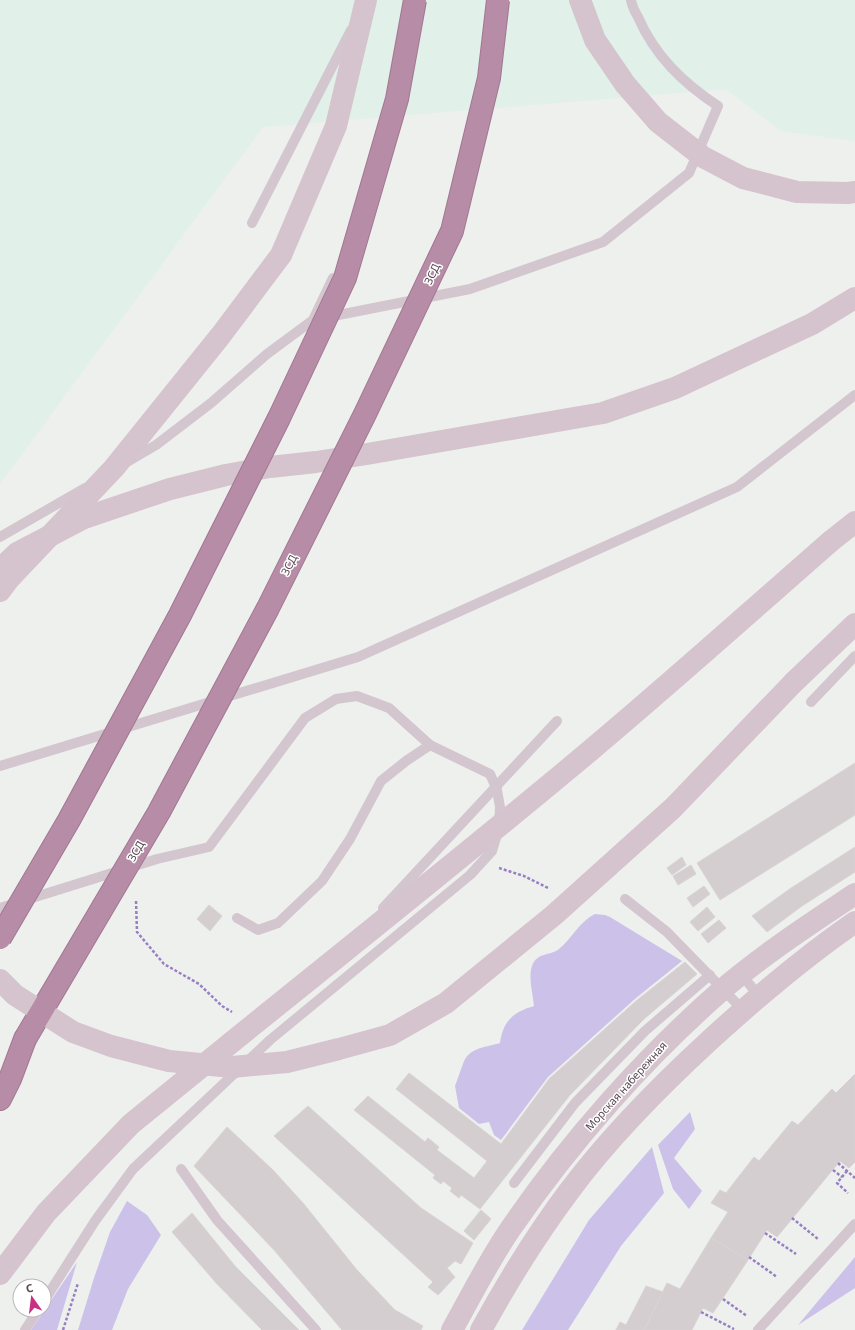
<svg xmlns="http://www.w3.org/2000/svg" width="855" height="1330" font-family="'Noto Sans',sans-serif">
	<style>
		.green { fill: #ccc2e9 }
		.sand { fill: #e1f0e9 }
		.building { fill: #d5ced1; stroke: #d9d3d5 }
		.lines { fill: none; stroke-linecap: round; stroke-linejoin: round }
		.highway-casing { stroke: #a27791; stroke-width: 24 }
		.path { stroke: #997ec2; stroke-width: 2.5; stroke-dasharray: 3 2; stroke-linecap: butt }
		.lane { stroke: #d3c6cf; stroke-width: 10 }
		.secondary { stroke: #d5c3cd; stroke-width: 22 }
		.highway { stroke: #b78ca6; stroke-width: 22 }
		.highway-bridge-casing { stroke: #a27791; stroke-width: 24; stroke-linecap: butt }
		.lane-bridge { stroke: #d3c6cf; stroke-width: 10 }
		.secondary-bridge { stroke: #d5c3cd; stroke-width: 22 }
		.highway-bridge { stroke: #b78ca6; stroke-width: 22 }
		.labels { text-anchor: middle; stroke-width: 3; stroke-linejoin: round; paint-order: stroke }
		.street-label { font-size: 11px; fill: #594953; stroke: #fff }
	</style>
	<rect width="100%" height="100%" fill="#eef0ee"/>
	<!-- green -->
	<g class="green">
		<path d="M 595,914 L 605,915 L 610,917 L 682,961 L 636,998 L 548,1077 L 501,1140 L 494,1135 L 489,1122 L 479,1124 L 459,1108 L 455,1086 L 464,1061 C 471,1047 487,1047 500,1043 C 503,1021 513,1012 534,1006 C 533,995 528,976 532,966 C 537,952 550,956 559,949 C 572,938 580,921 595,914 Z"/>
		<polygon points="690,1112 695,1129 674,1158 702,1191 689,1209 673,1189 658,1145"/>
		<polygon points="652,1147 664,1193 621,1246 568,1330 522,1330 589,1220"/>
		<polygon points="127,1201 147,1215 161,1235 128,1289 112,1330 78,1330 94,1278 110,1232"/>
		<polygon points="855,1257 855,1288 798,1325"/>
		<polygon points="77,1262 57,1330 31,1330"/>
	</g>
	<!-- sand -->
	<polygon class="sand" points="0,0 855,0 855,141 781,131 726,89 263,127 0,484"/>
	<!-- building -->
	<g class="building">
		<polygon points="855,763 855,815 720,900 697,863"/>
		<polygon points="855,847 855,872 802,906 767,932 752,916 791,888"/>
		<polygon points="682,857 686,865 672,875 667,868"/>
		<polygon points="691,865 696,874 678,885 673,876"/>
		<polygon points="704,886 710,894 693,907 687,898"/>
		<polygon points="209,905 222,916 210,931 197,919"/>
		<polygon points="707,907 715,917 698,931 690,922"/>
		<polygon points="719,920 726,928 708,943 701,934"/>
		<polygon points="685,962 697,974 644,1019 570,1095 480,1209 461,1195 459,1198 450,1191 452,1188 443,1181 441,1184 433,1178 435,1175 354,1110 368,1096 425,1142 428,1138 439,1147 437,1150 474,1178 487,1161 396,1089 409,1073 501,1144 549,1079 636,1001"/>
		<polygon points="855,1074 855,1162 849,1168 840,1161 777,1237 767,1230 748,1260 711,1238 728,1212 711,1203 720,1190 726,1193 754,1157 759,1161 792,1121 798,1125 832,1089 836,1093"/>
		<polygon points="308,1106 421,1208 473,1243 461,1264 455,1261 447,1268 455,1277 438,1295 428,1287 433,1282 274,1136"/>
		<polygon points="227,1127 273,1170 303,1203 357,1270 395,1310 423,1326 421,1330 342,1330 274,1250 194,1166"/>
		<polygon points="481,1210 491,1219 474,1240 464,1231"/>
		<polygon points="192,1213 235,1266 299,1330 262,1330 217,1284 172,1232"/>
		<polygon points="711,1238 748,1260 713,1313 703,1308 692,1330 644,1330 667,1283 680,1289"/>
		<polygon points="646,1286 663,1292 644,1330 616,1330 620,1322 626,1325"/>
	</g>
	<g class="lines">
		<!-- highway casing -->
		<g class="highway-casing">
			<polyline id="highway" points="0,1099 10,1079 25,1039"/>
		</g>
		<!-- path -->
		<g class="path">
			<polyline points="499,868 524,876 548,888"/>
			<polyline points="136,901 137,932 164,964 199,984 222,1006 232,1012"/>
			<polyline points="838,1163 855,1178"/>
			<polyline points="833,1170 842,1177"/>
			<polyline points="847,1171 837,1183 848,1193"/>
			<polyline points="792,1218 818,1239"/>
			<polyline points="765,1233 796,1254"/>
			<polyline points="749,1257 777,1277"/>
			<polyline points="723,1299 747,1316"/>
			<polyline points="701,1312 734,1329"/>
			<polyline points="63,1330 78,1283"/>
		</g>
		<!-- lane -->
		<g class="lane">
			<polyline points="252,223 351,30"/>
			<polyline points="313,320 333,278"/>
			<path d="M 127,462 L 156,445 L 211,403 L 267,354 L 313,320 L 470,289 L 603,242 L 689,173 L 718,106 C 683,83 655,56 638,17 C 635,12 632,6 631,0"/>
			<polyline points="0,537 85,488"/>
			<polyline points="811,702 855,656"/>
			<polyline points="0,766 358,657 737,487 855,395"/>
			<polyline points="625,899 667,932 743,1010"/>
			<polyline points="0,908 157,859 209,847 305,718 336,699 357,696 389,708 430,745 490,774 497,790 500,807 499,828 492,851 470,875 270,1040 133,1169 95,1221 44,1301"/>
			<polyline points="237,918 258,930 278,923 322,881 350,839 381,781 406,761 430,745"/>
			<polyline points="741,974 759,996"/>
			<polyline points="181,1169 217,1220 316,1330"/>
			<polyline points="514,1183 575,1103 645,1031 710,975"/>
			<polyline points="25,1330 38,1310"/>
			<polyline points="758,1330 855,1224"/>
		</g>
		<!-- secondary -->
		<g class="secondary">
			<polyline points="281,255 336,126 366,0"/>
			<polyline points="831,541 855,522"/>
			<polyline points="0,569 17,553 84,518 170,489 226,475 270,467 316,462 367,454 603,413 675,388 812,324 855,298"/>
			<polyline points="794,682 855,624"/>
			<polyline points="0,1274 46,1213 131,1124 232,1042"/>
			<path d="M 452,1330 C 471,1296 489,1260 511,1228 C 570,1142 644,1058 723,989 C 764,954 810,924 855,894"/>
			<path d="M 481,1330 C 508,1281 536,1235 570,1190 C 611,1135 660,1086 710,1040 C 756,998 804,957 855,922"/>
		</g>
		<!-- highway -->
		<use href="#highway" class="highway"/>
		<!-- highway-bridge casing -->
		<g class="highway-bridge-casing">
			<g id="highway-bridge">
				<polyline points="0,938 69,820 180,615 279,418 345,278 397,99 415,0"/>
				<polyline points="25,1039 159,812 268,608 365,414 452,231 489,78 498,0"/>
			</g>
		</g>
		<!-- lane-bridge -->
		<polyline class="lane-bridge" points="383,908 557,721"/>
		<!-- secondary-bridge -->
		<g class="secondary-bridge">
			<polyline points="580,0 595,40 625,84 658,122 703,157 743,178 797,192 848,193 855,192"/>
			<polyline points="0,591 9,579 114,468 221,335 281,255"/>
			<polyline points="0,980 15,995 73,1032 111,1046 169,1061 232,1067 287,1062 339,1049 390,1035 446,1003 554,915 673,808 794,682"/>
			<path d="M 232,1042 C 352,945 473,849 591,750 C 672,682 751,611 831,541"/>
		</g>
		<!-- highway-bridge -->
		<use href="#highway-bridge" class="highway-bridge"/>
	</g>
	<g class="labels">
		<!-- street labels -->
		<g class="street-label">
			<text transform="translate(432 274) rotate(-65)" y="4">ЗСД</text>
			<text transform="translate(289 565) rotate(-63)" y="4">ЗСД</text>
			<text transform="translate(136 851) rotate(-60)" y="4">ЗСД</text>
			<text transform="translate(626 1086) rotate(-48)" y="4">Морская набережная</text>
		</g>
	</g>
	<!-- north arrow -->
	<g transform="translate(32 1298) rotate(346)"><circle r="19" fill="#ffffff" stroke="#bdb6ba"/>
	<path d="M0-3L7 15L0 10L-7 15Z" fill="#c93084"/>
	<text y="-6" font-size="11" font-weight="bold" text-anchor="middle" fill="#594953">С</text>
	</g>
</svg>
